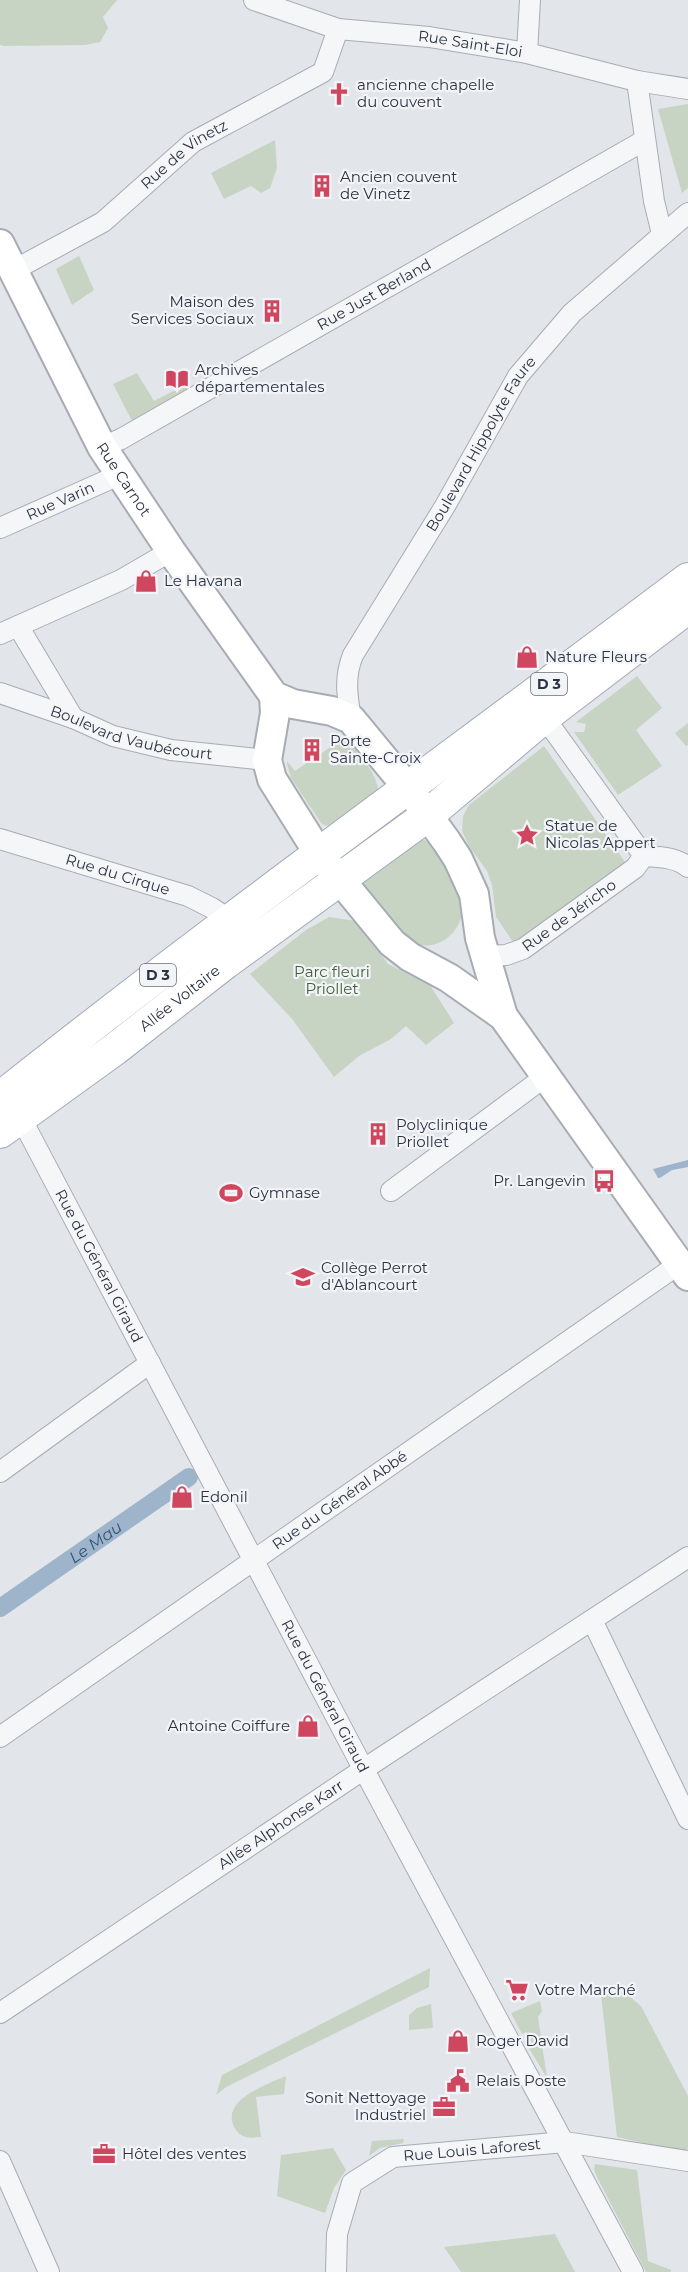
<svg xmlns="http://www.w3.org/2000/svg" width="688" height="2272" font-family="Montserrat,sans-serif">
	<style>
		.green { fill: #c8d4c3 }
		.water { fill: #9db4ca }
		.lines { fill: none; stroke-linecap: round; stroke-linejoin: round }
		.canal { stroke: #9db4ca; stroke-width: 18 }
		.minor-casing { stroke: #a7acb4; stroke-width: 22 }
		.secondary-casing { stroke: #a7acb4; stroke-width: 32 }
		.primary-casing { stroke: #a1aab6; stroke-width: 34 }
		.minor { stroke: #f5f6f8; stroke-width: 20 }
		.secondary { stroke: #fff; stroke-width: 28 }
		.primary { stroke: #fff; stroke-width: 32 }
		.labels { text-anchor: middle; stroke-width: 4.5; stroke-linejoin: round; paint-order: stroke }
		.shield { fill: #f2f4f8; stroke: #666d79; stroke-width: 1.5 }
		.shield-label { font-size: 14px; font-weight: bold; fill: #2a3342 }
		.street-label { font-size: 15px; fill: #2a3342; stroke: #f2f4f8 }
		.poi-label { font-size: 15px; fill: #2a3342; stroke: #f2f4f8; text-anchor: start }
		.park-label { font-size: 15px; fill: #3f5e37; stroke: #f2f4f8 }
		.water-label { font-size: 16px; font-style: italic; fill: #335377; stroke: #f2f4f8 }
	</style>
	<rect width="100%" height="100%" fill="#e2e5ea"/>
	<!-- green -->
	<g class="green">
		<polygon points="0,0 117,0 103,17 108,28 100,42 85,45 4,46 0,45"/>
		<polygon points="688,104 688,188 682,193 658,109"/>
		<polygon points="275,140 277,168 270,188 261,193 251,186 224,199 211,173"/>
		<polygon points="79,256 94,290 72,305 56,269"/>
		<polygon points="137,373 154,401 185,385 190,394 133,423 113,384"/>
		<polygon points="637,676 662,708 636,730 662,766 618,795 574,732 584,732 586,724 576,722"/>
		<polygon points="688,723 688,745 686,746 675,733"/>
		<path d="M 335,731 C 350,740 377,772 378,790 L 375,796 L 332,826 L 324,825 L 321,823 L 291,778 L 287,764 L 287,761 L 295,771 L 341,740 Z"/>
		<polygon points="544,746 625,862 521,939 513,942 496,917 492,885 487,871 469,846 462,831 463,816 469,805"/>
		<path d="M 420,839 L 427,841 C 438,856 452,872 460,888 C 470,911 457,939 433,945 C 425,946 417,945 409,943 L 364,888 L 363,880 Z"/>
		<polygon points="329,917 356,921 388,964 430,985 454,1023 426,1045 406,1026 391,1039 359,1056 334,1077 292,1019 250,974 306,930"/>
		<polygon points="430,1968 429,1987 226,2087 216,2095 222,2075"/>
		<polygon points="624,1992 641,2006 688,2096 688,2148 682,2152 617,2137 601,1994"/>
		<polygon points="540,2001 542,2011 538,2017 547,2078 527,2045 531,2042 526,2032 522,2034 511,2013"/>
		<polygon points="431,2004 433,2028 409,2030 409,2015 417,2008"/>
		<path d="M 286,2076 L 284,2094 L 256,2097 L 261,2137 C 251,2138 242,2139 236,2130 C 217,2101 266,2085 286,2076 Z"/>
		<polygon points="404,2139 403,2143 380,2148 369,2156 372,2141"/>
		<polygon points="333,2148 346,2170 334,2188 325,2213 277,2196 281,2155"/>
		<polygon points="595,2164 637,2170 648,2261 671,2270 671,2272 646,2272 596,2175 594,2169"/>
		<polygon points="555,2234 575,2272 461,2272 444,2247"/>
	</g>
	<!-- water -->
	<polygon class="water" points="688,1160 688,1167 672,1170 660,1178 658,1178 653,1169"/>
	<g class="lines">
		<!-- canal -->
		<path class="canal" id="s1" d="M 0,1608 L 189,1477"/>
		<!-- minor casing -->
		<g class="minor-casing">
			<g id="minor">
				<path id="s2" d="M 254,0 L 338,29 L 429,37 L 527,53 L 637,81 L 688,89"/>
				<polyline points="527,53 530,0"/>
				<polyline points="637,81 654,201 662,234"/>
				<path id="s3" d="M 14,270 L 103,222 L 193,142 L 323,72 L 338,29"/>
				<path id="s4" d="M 102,447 L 121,439 L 645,140"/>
				<path id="s5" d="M 0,528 L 119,475"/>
				<polyline points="18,626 73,718"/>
				<polyline points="0,634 121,580 171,551"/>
				<path id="s6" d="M 0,693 L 73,718 L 113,736 L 171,750 L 267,760"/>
				<path id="s7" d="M 351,719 C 347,695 344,677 353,655 L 445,506 L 518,376 L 572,313 L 688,213"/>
				<path id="s8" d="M 0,839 L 188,896 L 212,908 L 230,920"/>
				<path d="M 644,856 C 658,857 676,857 688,867"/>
				<path id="s9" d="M 485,956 L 506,955 L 523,949 L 635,868 L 644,856 L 544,717"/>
				<path id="s10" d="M 14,1125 L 21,1118 L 356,1755 L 633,2272"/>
				<polyline points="391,1191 546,1076"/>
				<polyline points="0,1472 150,1363"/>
				<polyline points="592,1620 688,1819"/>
				<path id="s11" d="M 0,1737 L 679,1264"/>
				<path id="s12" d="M 0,2013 L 364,1769 L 688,1557"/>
				<polyline points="0,2161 49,2272"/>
				<path id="s13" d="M 336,2272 L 337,2234 L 352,2183 L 393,2157 L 565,2142 L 688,2161"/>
			</g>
		</g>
		<!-- secondary casing -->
		<g class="secondary-casing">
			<g id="secondary">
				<path id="s14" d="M 0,244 L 102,447 L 171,551 L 274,696 L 293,704 L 332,711 L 351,719 L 408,788 L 447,842 L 458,859 L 474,894 L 480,938 L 503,1016 L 688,1276"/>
				<polyline points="274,696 275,713 267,760 272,779 319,854 392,943 410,957 449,978 503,1016"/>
			</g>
		</g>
		<!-- primary casing -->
		<g class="primary-casing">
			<g id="primary">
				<path d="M 0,1098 C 225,919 459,752 688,579"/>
				<path id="s15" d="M 0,1132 L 115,1049 L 225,963 L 428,815 L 544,717 L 688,607"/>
			</g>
		</g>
		<!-- minor -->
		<use href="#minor" class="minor"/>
		<!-- secondary -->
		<use href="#secondary" class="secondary"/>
		<!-- primary -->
		<use href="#primary" class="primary"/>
	</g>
	<!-- icons -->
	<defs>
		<g id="church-bare" transform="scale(1.8)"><path d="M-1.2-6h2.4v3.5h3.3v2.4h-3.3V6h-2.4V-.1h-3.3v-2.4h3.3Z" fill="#cf475e" stroke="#f2f4f8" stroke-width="2.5" paint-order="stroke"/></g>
		<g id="building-bare" transform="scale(1.8)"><path d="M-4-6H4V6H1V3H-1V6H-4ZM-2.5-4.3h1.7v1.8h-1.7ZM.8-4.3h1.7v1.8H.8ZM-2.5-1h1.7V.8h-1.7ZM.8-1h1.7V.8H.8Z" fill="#cf475e" stroke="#f2f4f8" stroke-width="2.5" paint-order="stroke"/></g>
		<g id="library-bare" transform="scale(1.8)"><path d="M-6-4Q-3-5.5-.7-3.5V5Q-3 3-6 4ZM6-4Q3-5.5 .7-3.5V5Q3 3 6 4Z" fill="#cf475e" stroke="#f2f4f8" stroke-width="2.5" paint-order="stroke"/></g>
		<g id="shop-bare" transform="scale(1.8)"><path d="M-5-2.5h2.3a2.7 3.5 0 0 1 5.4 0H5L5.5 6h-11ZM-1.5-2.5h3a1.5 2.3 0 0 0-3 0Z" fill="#cf475e" stroke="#f2f4f8" stroke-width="2.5" paint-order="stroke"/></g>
		<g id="sight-bare" transform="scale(1.8)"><path d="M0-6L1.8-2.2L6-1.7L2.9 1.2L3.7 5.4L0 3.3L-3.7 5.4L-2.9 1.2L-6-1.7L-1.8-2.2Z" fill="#cf475e" stroke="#f2f4f8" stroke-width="2.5" paint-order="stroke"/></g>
		<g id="bus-bare" transform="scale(1.8)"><path d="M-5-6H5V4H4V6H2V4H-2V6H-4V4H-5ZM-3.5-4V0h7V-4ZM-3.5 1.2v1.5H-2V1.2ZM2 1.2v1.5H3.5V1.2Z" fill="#cf475e" stroke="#f2f4f8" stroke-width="2.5" paint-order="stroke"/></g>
		<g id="stadium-bare" transform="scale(1.8)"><path d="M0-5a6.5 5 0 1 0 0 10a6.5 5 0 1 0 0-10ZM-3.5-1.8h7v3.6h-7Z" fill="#cf475e" stroke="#f2f4f8" stroke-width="2.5" paint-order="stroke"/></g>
		<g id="school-bare" transform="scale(1.8)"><path d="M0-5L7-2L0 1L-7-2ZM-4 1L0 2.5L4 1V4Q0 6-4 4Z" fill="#cf475e" stroke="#f2f4f8" stroke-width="2.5" paint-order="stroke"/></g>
		<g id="supermarket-bare" transform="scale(1.8)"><path d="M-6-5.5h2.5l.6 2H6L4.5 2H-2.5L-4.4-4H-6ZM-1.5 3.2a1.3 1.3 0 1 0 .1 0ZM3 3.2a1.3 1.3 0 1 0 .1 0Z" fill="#cf475e" stroke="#f2f4f8" stroke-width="2.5" paint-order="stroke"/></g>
		<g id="civic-bare" transform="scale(1.8)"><path d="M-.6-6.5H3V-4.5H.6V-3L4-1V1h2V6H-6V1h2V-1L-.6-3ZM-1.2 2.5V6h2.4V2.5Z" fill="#cf475e" stroke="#f2f4f8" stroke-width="2.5" paint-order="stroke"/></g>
		<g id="office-bare" transform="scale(1.8)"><path d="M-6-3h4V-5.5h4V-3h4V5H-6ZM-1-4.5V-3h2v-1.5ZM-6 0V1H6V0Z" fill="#cf475e" stroke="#f2f4f8" stroke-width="2.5" paint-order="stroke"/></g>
	</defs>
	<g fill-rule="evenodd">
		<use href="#church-bare" x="339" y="94"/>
		<use href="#building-bare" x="322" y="186"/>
		<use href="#building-bare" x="272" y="311"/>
		<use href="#library-bare" x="177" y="379"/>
		<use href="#shop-bare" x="146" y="581"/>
		<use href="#shop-bare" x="527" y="657"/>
		<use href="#building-bare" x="312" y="750"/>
		<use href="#sight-bare" x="527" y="835"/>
		<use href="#building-bare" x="378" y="1134"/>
		<use href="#bus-bare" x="604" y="1181"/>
		<use href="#stadium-bare" x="231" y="1193"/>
		<use href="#school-bare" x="303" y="1277"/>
		<use href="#shop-bare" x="182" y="1497"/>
		<use href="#shop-bare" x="308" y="1726"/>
		<use href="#supermarket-bare" x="517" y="1990"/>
		<use href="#shop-bare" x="458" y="2041"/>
		<use href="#civic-bare" x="458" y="2081"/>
		<use href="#office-bare" x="444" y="2107"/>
		<use href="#office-bare" x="104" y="2154"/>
	</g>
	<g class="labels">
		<!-- shield labels -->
		<g class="shield">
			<rect x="531" y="673" width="36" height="22" rx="4.5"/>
			<rect x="140" y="964" width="36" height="22" rx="4.5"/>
		</g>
		<g class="shield-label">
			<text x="549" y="689">D 3</text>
			<text x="158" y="980">D 3</text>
		</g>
		<!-- street labels -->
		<g class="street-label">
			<text dy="5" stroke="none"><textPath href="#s2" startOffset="222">Rue Saint-Eloi</textPath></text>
			<text dy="5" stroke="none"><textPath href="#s3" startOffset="207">Rue de Vinetz</textPath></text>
			<text dy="5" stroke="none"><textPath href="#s4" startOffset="312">Rue Just Berland</textPath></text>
			<text dy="5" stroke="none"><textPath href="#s7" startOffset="312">Boulevard Hippolyte Faure</textPath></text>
			<text dy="5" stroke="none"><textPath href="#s14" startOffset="266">Rue Carnot</textPath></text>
			<text dy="5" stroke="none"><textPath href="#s5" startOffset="66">Rue Varin</textPath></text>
			<text dy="5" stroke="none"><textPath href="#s6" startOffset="138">Boulevard Vaubécourt</textPath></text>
			<text dy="5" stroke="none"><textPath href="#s8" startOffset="123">Rue du Cirque</textPath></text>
			<text dy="5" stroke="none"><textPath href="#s9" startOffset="96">Rue de Jéricho</textPath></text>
			<text dy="5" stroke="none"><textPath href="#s15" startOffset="224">Allée Voltaire</textPath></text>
			<text dy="5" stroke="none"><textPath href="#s10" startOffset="177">Rue du Général Giraud</textPath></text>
			<text dy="5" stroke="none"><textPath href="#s11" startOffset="414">Rue du Général Abbé</textPath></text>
			<text dy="5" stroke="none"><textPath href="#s10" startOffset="663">Rue du Général Giraud</textPath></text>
			<text dy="5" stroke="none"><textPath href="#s12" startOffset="338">Allée Alphonse Karr</textPath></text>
			<text dy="5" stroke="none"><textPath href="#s13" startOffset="219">Rue Louis Laforest</textPath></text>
		</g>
		<!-- poi labels -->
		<g class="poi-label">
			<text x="357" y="90">ancienne chapelle<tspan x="357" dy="17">du couvent</tspan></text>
			<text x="340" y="182">Ancien couvent<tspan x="340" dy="17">de Vinetz</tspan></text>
			<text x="254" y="307" text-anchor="end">Maison des<tspan x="254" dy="17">Services Sociaux</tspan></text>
			<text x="195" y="375">Archives<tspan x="195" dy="17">départementales</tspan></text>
			<text x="164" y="586">Le Havana</text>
			<text x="545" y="662">Nature Fleurs</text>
			<text x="330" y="746">Porte<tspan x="330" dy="17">Sainte-Croix</tspan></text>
			<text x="545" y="831">Statue de<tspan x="545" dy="17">Nicolas Appert</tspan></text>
			<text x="396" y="1130">Polyclinique<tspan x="396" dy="17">Priollet</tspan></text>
			<text x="586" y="1186" text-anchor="end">Pr. Langevin</text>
			<text x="249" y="1198">Gymnase</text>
			<text x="321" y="1273">Collège Perrot<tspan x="321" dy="17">d'Ablancourt</tspan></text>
			<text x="200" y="1502">Edonil</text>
			<text x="290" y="1731" text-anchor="end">Antoine Coiffure</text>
			<text x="535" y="1995">Votre Marché</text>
			<text x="476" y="2046">Roger David</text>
			<text x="476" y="2086">Relais Poste</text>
			<text x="426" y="2103" text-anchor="end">Sonit Nettoyage<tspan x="426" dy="17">Industriel</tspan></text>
			<text x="122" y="2159">Hôtel des ventes</text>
		</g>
		<!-- park labels -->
		<g class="park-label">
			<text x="332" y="977">Parc fleuri<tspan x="332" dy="17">Priollet</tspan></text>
		</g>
		<!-- water labels -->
		<g class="water-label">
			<text dy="6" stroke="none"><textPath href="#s1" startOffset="116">Le Mau</textPath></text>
		</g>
	</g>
</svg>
